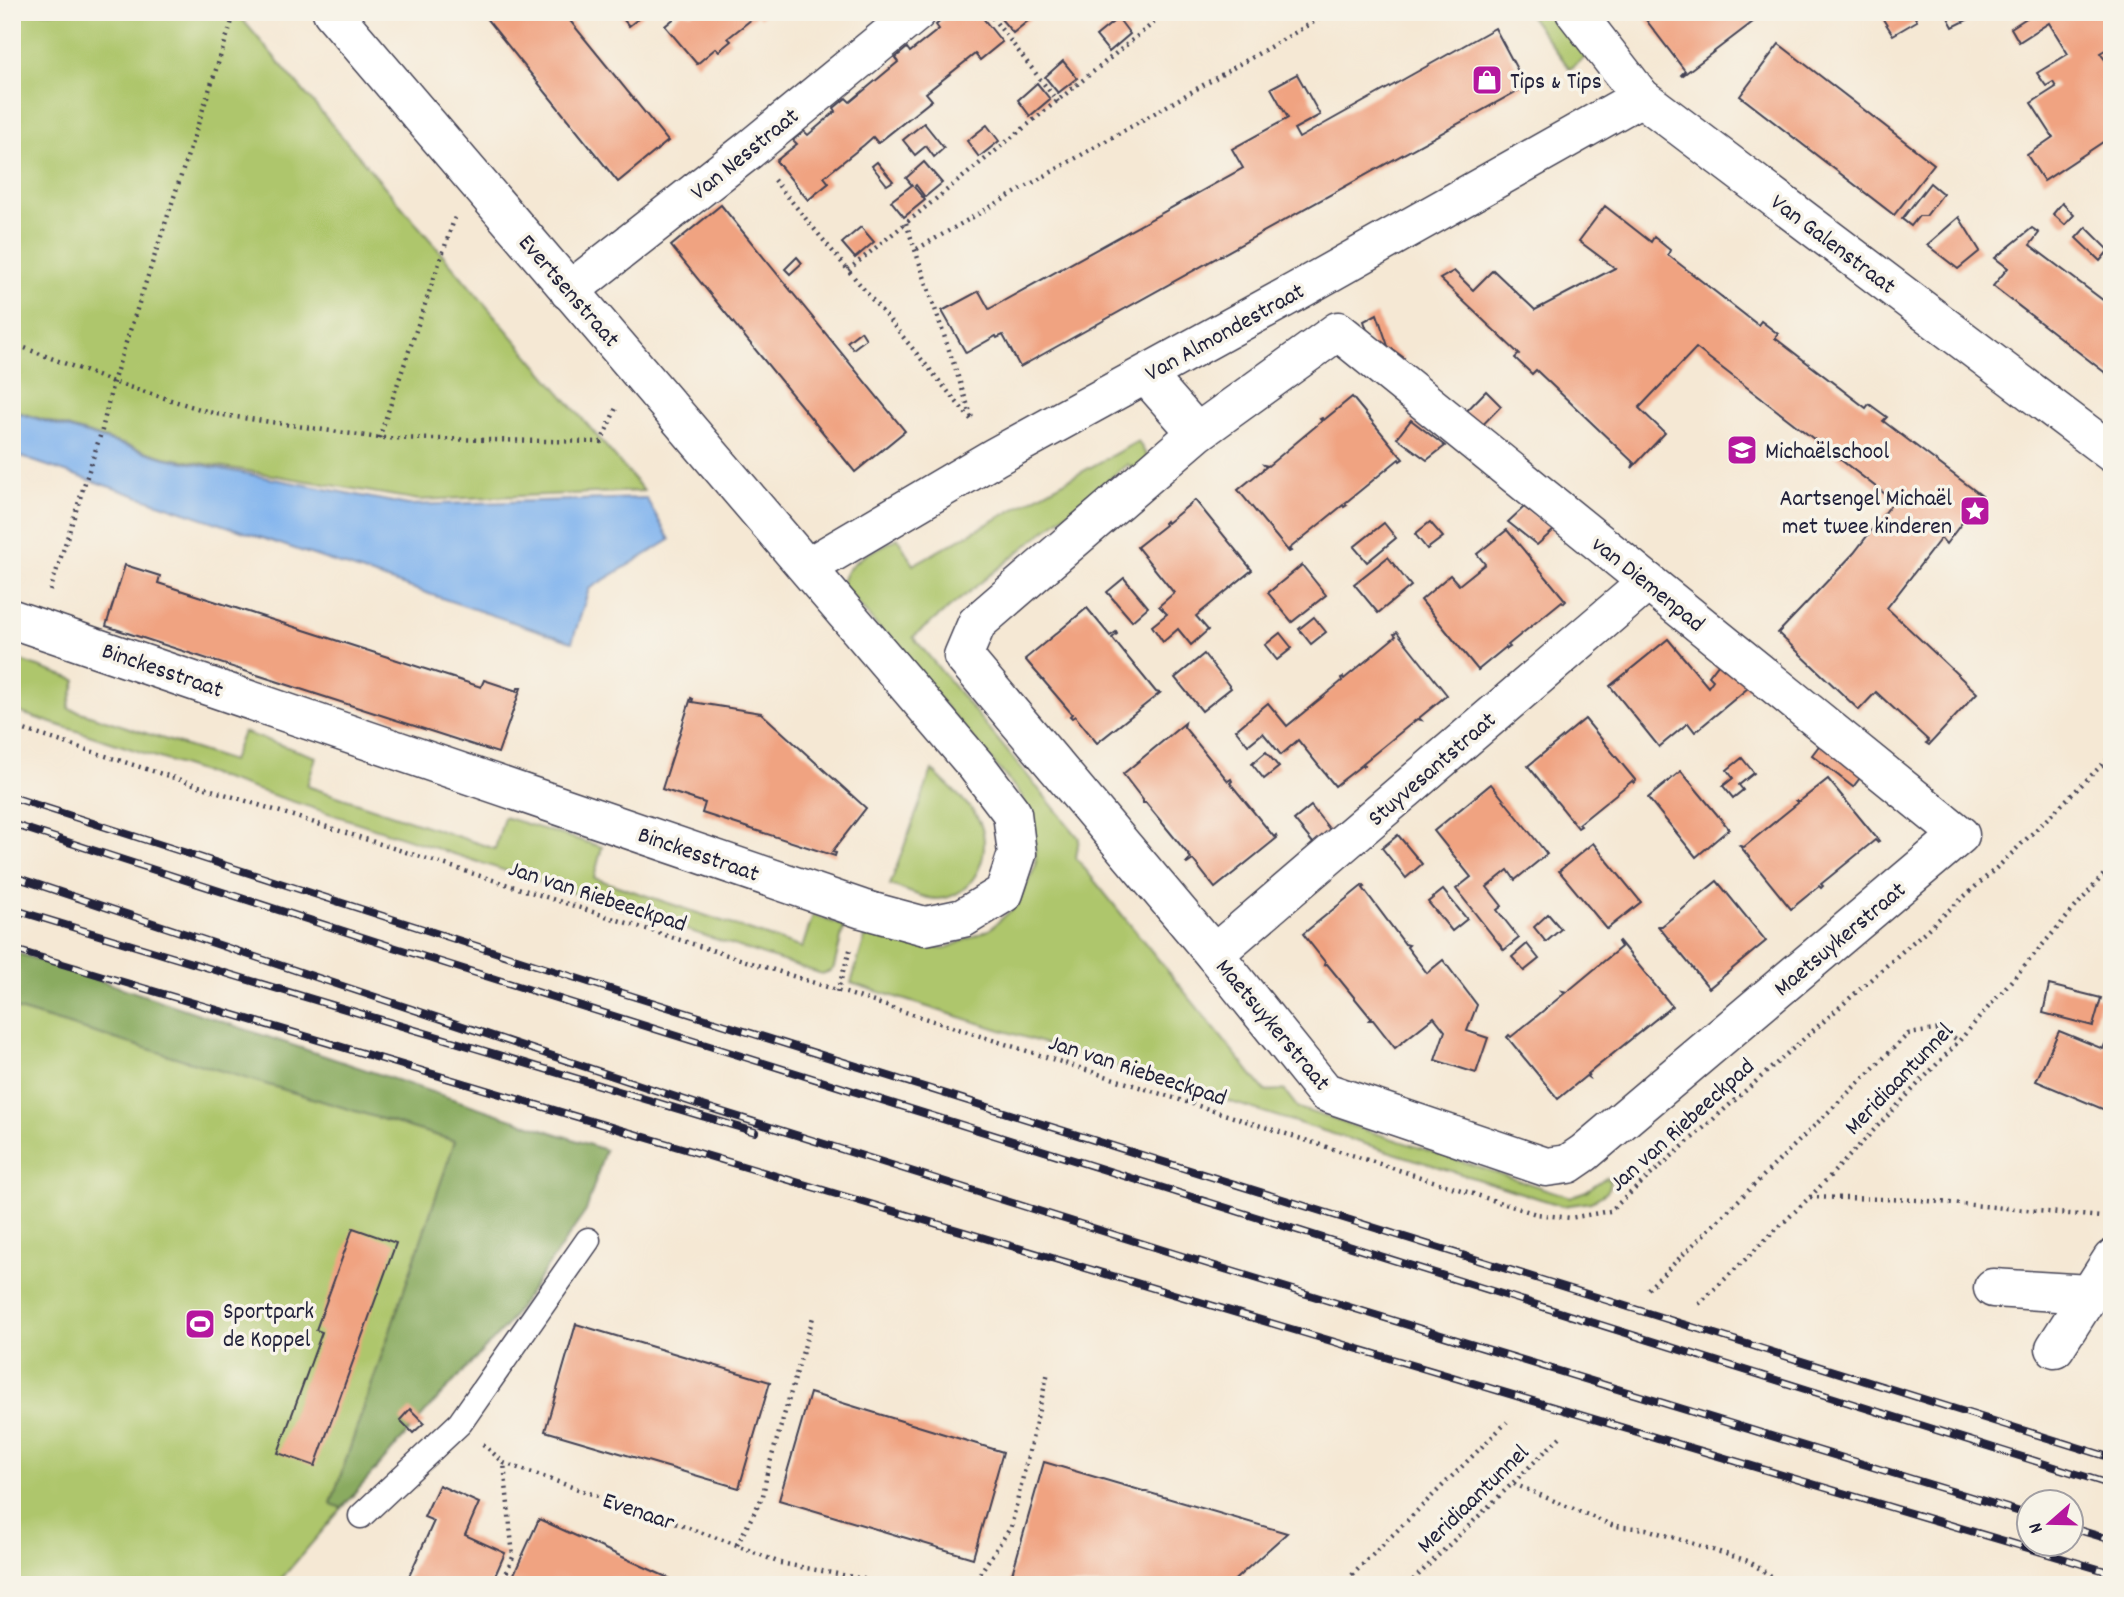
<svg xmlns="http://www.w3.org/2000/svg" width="2124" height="1597" font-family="Dekko,sans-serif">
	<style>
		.green { fill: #aec66c; stroke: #687454; stroke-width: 2 }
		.forest { fill: #8aab60; stroke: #56664e; stroke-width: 2 }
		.water { fill: #81b4ee; stroke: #526b94; stroke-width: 2 }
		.building { fill: #f0a381 }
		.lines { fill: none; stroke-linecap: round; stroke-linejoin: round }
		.service-casing { stroke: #424052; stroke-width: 27 }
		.minor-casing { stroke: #424052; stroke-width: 41 }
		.path { stroke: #424052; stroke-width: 4.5; stroke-dasharray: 2 5; stroke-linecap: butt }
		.service { stroke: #fff; stroke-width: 24 }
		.minor { stroke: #fff; stroke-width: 38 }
		.rail-casing { stroke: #22223b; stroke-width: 8 }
		.rail { stroke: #f7f3e8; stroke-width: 5; stroke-dasharray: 16; stroke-linecap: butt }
		.labels { text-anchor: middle; stroke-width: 7; stroke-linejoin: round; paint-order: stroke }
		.poi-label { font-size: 24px; fill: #22223b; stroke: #f7f3e8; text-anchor: start }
		.street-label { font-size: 24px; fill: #22223b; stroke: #f7f3e8 }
	</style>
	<rect width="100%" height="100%" fill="#f7f3e8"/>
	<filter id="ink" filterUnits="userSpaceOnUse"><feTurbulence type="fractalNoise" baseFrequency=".0143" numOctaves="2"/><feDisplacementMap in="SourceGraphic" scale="14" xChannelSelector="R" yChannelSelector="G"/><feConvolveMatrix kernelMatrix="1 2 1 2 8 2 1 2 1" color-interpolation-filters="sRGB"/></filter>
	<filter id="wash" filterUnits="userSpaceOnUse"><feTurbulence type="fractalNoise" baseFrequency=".00686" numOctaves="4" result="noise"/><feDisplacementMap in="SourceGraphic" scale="28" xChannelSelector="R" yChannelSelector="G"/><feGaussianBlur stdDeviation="1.57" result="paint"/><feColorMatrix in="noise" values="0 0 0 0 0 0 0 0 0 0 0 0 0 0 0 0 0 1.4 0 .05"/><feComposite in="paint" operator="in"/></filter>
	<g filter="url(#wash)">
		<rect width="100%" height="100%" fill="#f5e8d4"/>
		<!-- green -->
		<g class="green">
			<polygon points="12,12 236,12 644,491 419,500 165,457 12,410"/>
			<polygon points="1527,12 1562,12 1592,52 1570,69"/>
			<path d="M 1138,441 L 1151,463 L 1137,475 L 1128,464 L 913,637 L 1079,838 L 1076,858 L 1265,1091 L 1284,1090 L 1298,1108 L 1570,1197 L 1586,1191 L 1606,1177 L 1610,1181 L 1607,1192 L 1591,1202 L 1563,1206 L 851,983 L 866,934 L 899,944 L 944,949 L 989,930 L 1017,905 L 1036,865 L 1034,827 L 1022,796 L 842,585 C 845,559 877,550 898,538 L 913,565 Z"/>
			<polygon points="12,658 76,680 68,708 232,761 243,732 316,757 307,786 495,849 504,817 602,847 594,878 802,948 813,915 844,926 834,967 831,971 822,974 12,710"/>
			<path d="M 932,770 C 946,785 966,800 977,817 C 996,849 975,898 937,899 C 923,899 904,889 890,885 Z"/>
			<polygon points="12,1008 455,1141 331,1503 342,1508 276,1585 12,1585"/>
		</g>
		<!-- forest -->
		<polygon class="forest" points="12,951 605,1150 586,1211 506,1326 430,1407 342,1508 331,1504 455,1141 12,1008"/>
		<!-- water -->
		<polygon class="water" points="12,411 165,458 408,505 646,498 670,540 589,589 572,642 12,454"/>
		<g id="blocks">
			<!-- building -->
			<g class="building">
				<polygon points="481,12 563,12 668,141 618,182"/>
				<polygon points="617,12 641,12 643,15 629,26"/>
				<polygon points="682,12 692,14 694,12 767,12 760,18 757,15 728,38 731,41 719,51 716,48 697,64 665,26"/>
				<polygon points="960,12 978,12 1002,42 980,60 975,54 926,93 932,100 878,143 873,137 864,145 824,177 829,183 808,200 776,161 797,144 793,140 804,131 808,135 836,111 834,108 846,98 850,102 898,62 895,58 907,48 910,52 939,29 936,25 947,15 951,19"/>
				<polygon points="995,12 1031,12 1034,16 1013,33"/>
				<polygon points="1640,12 1766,12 1682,76 1681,75 1685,71"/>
				<polygon points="1887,12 1912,12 1917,21 1893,35 1881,16"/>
				<polygon points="1945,12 1965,12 1969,19 1953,27"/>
				<polygon points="2036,12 2105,12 2112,23 2112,46 2100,53 2112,69 2112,136 2044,181 2027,155 2053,137 2031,103 2056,87 2053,82 2046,86 2037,73 2068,54 2049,23 2019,42 2011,28"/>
				<polygon points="1118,18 1130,34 1109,52 1096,36"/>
				<polygon points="1495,28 1526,86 1020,367 1003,335 997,338 996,336 966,353 942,311 979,291 989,309 1243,168 1232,149 1288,118 1271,88 1297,74 1320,115 1294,129 1299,138"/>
				<polygon points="1779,44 1934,164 1894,215 1740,96"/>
				<polygon points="1063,61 1077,78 1058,93 1045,77"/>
				<polygon points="1037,83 1050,99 1030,116 1018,100"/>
				<polygon points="924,123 944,148 934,157 926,146 915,155 903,140"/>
				<polygon points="987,125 999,141 979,157 967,141"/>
				<polygon points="877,162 893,181 887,185 872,166"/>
				<polygon points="924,162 942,183 925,197 916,185 914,187 925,200 904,217 891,201 912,185 906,178"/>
				<polygon points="1930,183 1943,194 1926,216 1919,216 1911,226 1902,219"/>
				<polygon points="2062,203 2074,215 2065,225 2053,214"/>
				<polygon points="721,205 905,431 855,472 671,246"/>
				<polygon points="1605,206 1651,242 1654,237 1670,250 1668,255 1758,325 1761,321 1778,334 1775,338 1866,408 1869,404 1887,417 1883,421 1982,496 1946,544 1941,538 1887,608 1977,693 1929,745 1926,743 1929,741 1876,692 1859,710 1778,633 1854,553 1894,501 1696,348 1639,408 1665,433 1632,468 1634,463 1536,370 1532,374 1515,358 1519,354 1440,279 1454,271 1473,290 1493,270 1535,310 1615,268 1579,241"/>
				<polygon points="1959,217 1980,251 1958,269 1927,245"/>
				<polygon points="861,227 874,242 855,258 842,243"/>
				<polygon points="2086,227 2109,250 2100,261 2076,238"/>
				<polygon points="2032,228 2039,233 2030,245 2112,307 2112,378 1993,286 2008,268 1995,258"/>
				<polygon points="797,257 802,263 790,274 785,269"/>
				<polygon points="1377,314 1388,346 1404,358 1395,369 1375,354 1364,321"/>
				<polygon points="861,331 866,339 853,349 847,342"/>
				<polygon points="1486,391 1501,406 1475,433 1458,420"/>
				<polygon points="1352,397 1403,459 1400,461 1399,459 1345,503 1347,505 1344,507 1343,505 1289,549 1291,551 1289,552 1238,490 1266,467 1264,465 1268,466 1322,421 1320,419 1322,418 1324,420"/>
				<polygon points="1411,420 1445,446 1427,460 1397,438"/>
				<polygon points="1195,500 1252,570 1196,616 1208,630 1191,645 1178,629 1163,642 1152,626 1167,614 1159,606 1174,593 1137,547 1165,525 1164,523 1166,521 1167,523"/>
				<polygon points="1524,507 1554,530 1537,545 1508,522"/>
				<polygon points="1430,522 1443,537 1427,549 1415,534"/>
				<polygon points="1384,523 1396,538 1367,562 1354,547"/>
				<polygon points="1507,530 1566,601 1564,603 1562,601 1508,645 1510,647 1507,649 1506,647 1478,670 1421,600 1450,575 1459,585 1485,564 1477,554"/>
				<polygon points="1388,557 1411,586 1378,613 1354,584"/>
				<polygon points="125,565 160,576 158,583 481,687 484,680 517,691 518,688 521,688 498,753 106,626"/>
				<polygon points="1302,565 1326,595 1292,622 1268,593"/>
				<polygon points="1124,578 1148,607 1132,621 1107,592"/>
				<polygon points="1087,608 1110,636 1116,632 1117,634 1112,638 1156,692 1160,693 1097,743 1075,716 1072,718 1070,716 1072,714 1025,659"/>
				<polygon points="1314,617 1326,632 1311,644 1299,629"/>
				<polygon points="1397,632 1447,695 1419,718 1421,720 1417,719 1363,763 1365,765 1363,767 1362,765 1335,786 1298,740 1281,755 1263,733 1248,745 1236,730 1268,703 1287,726 1342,681 1341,678 1343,677 1344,679 1396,636 1394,634"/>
				<polygon points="1280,633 1292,648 1277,660 1265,645"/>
				<polygon points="1668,639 1708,687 1713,680 1709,676 1722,659 1754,683 1695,732 1688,723 1659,747 1610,686"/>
				<polygon points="1204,654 1231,688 1202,711 1175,678"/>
				<polygon points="691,698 693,699 692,702 761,713 866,808 832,852 836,853 835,856 702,813 705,803 662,789"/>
				<polygon points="1585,719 1636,781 1634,783 1632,781 1579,824 1581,826 1578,828 1528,766"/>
				<polygon points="1185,723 1184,727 1228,781 1231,779 1232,781 1230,783 1274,837 1276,835 1277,838 1215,888 1193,860 1187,864 1186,863 1191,858 1146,803 1143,803 1143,800 1123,774"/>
				<polygon points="1825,738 1866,770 1853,787 1812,755"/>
				<polygon points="1266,752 1279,767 1264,779 1252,764"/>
				<polygon points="1742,758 1754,773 1739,785 1743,790 1733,798 1723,786 1733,778 1727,770"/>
				<polygon points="1681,771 1729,829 1696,857 1648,798"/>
				<polygon points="1828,779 1879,841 1877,842 1875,840 1821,884 1823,886 1821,888 1819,886 1791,909 1740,846 1744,847 1798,803 1796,801 1800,801"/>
				<polygon points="1491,784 1547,854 1515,880 1508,870 1487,887 1502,906 1497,910 1519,938 1504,950 1456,889 1471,877 1434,831"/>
				<polygon points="1311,806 1335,836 1318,849 1294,820"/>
				<polygon points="1398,835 1422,864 1406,878 1382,848"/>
				<polygon points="1593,843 1641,902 1607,929 1559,871"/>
				<polygon points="1717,881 1766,941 1709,988 1658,926 1662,926"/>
				<polygon points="1363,885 1365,887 1363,888 1405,944 1409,945 1407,947 1427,973 1443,960 1477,1005 1467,1031 1488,1038 1476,1073 1435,1060 1445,1031 1434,1017 1395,1048 1373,1020 1369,1020 1371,1018 1327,964 1324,965 1325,962 1303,934"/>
				<polygon points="1443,890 1467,919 1452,931 1428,902"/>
				<polygon points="1548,914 1561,929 1546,942 1534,927"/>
				<polygon points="1619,941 1672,1006 1588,1074 1589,1078 1586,1076 1558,1099 1507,1037 1509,1035 1511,1037 1565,993 1563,991 1567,992 1621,947 1618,942"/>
				<polygon points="1527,944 1539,959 1524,971 1512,957"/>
				<polygon points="2049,985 2101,998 2093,1026 2043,1013"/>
				<polygon points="2059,1031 2103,1049 2105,1044 2112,1047 2112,1113 2036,1081"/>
				<polygon points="353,1228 396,1243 315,1466 278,1453 322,1332 316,1330"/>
				<polygon points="576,1324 770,1382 739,1488 545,1431"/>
				<polygon points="810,1393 1003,1452 973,1558 779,1500"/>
				<polygon points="410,1409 424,1423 413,1433 400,1420"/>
				<polygon points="1044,1462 1287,1533 1229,1585 1021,1585 1010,1581"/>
				<polygon points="439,1485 479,1503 465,1535 505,1553 491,1585 405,1585 434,1521 424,1517"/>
				<polygon points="539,1519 541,1520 684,1585 509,1585"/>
			</g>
		</g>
	</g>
	<g filter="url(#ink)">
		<use href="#blocks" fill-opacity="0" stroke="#424052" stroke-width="2"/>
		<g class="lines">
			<!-- service casing -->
			<g class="service-casing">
				<polyline id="service" points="361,1516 460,1423 588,1240"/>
			</g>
			<!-- minor casing -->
			<g class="minor-casing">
				<g id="minor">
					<polyline points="1575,12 1641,97 2112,453"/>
					<polyline points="569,291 749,150 917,12"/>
					<polyline points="1146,375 1197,433 977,623 963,656 1214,954 1325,1092 1546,1167 1568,1164 1584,1153 1960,835 1338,331 1197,433"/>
					<polyline points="808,567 995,457 1297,291 1641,97"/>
					<polyline points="12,619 862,909 925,926 963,918 1004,893 1017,854 1012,813 977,767 332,12"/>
					<polyline points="1214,954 1648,582"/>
					<polyline points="1993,1288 2089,1294"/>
					<polyline points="2055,1348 2112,1259"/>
				</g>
			</g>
			<!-- path -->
			<g class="path">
				<polyline points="988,12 1058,102"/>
				<polyline points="774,180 973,422"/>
				<polyline points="906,223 972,418"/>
				<polyline points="917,249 1331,12"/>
				<polyline points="848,270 1167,12"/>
				<polyline points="12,343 113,382 216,414 379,438 601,442 616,408"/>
				<polyline points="379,438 455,217"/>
				<polyline points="50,591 102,430 113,382 235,12"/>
				<polyline points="12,726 1536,1214 1570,1218 1610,1211 2002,863 2112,755"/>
				<polyline points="837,992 851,947"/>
				<polyline points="1810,1197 1918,1200 2102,1217"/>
				<polyline points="1648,1289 1908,1034 1941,1029 1959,1041"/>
				<polyline points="1699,1304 1810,1197 1959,1041 2112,865"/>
				<polyline points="483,1444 504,1463 737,1545 780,1563 895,1585"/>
				<polyline points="1514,1484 1614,1526 1646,1529 1748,1561 1785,1585"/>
				<polyline points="737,1545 763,1496 767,1473 814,1314"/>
				<polyline points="501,1585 513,1557 504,1463"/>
				<polyline points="972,1585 1011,1527 1048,1372"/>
				<polyline points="1342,1585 1507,1422"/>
				<polyline points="1408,1585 1561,1436"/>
			</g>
			<!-- service -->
			<use href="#service" class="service"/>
			<!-- minor -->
			<use href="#minor" class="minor"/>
			<!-- rail casing -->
			<g class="rail-casing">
				<g id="rail">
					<polyline points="12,797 629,995 2112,1458"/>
					<polyline points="12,824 393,947 2112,1485"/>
					<polyline points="12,876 697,1104 1179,1255 2030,1515"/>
					<polyline points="12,909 755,1132"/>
					<polyline points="12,949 2112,1573"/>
					<polyline points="2072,1528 2112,1540"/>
				</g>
			</g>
			<!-- rail -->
			<use href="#rail" class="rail"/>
		</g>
	</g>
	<!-- icons -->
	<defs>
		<g id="shop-square" transform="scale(1.575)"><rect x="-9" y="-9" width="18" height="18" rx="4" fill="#b5179e" stroke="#f7f3e8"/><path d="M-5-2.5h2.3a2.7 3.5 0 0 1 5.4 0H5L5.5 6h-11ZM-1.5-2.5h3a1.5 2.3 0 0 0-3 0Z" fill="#fff"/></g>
		<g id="school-square" transform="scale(1.575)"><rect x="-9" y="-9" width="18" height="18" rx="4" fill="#b5179e" stroke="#f7f3e8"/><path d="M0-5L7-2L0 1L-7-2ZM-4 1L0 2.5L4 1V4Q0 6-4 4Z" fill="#fff"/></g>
		<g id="sight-square" transform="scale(1.575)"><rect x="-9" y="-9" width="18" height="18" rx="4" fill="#b5179e" stroke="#f7f3e8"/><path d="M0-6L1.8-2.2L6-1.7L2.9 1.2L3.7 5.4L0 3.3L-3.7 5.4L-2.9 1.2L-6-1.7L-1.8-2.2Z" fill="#fff"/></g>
		<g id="stadium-square" transform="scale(1.575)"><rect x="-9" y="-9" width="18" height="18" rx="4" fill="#b5179e" stroke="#f7f3e8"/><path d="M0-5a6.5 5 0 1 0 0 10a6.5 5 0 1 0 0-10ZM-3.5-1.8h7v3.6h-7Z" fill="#fff"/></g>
	</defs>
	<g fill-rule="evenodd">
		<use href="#shop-square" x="1487" y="80"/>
		<use href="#school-square" x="1742" y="450"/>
		<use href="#sight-square" x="1975" y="511"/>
		<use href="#stadium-square" x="200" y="1324"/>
	</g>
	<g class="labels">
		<!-- poi labels -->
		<g class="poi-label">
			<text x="1510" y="88">Tips &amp; Tips</text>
			<text x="1765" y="458">Michaëlschool</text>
			<text x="1952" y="505" text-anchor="end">Aartsengel Michaël<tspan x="1952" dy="28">met twee kinderen</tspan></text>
			<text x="223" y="1318">Sportpark<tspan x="223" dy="28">de Koppel</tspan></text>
		</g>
		<!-- street labels -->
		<g class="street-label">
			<text transform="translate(744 153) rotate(-39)" y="8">Van Nesstraat</text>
			<text transform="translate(1834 243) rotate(37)" y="8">Van Galenstraat</text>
			<text transform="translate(570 290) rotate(49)" y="8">Evertsenstraat</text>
			<text transform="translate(1224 331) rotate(-29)" y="8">Van Almondestraat</text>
			<text transform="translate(1649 583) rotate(39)" y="8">van Diemenpad</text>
			<text transform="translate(163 669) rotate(19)" y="8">Binckesstraat</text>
			<text transform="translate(1431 768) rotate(-41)" y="8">Stuyvesantstraat</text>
			<text transform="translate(699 853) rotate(19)" y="8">Binckesstraat</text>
			<text transform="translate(598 895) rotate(18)" y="8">Jan van Riebeeckpad</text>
			<text transform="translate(1839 938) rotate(-40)" y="8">Maetsuykerstraat</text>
			<text transform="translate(1274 1024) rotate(50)" y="8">Maetsuykerstraat</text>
			<text transform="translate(1138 1069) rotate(18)" y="8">Jan van Riebeeckpad</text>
			<text transform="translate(1898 1078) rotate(-46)" y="8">Meridiaantunnel</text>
			<text transform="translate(1681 1124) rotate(-42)" y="8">Jan van Riebeeckpad</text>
			<text transform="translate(1472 1498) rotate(-44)" y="8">Meridiaantunnel</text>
			<text transform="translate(639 1510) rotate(19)" y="8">Evenaar</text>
		</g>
	</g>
	<!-- margin -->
	<rect width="2124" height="1597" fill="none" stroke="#f7f3e8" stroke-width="42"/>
	<!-- north arrow -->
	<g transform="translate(2050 1523) rotate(250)"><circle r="33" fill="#f7f3e8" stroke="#a29fa3" stroke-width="2"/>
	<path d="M0-5L12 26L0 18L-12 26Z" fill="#b5179e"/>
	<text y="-10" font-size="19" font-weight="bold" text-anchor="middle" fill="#22223b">N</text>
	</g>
</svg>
